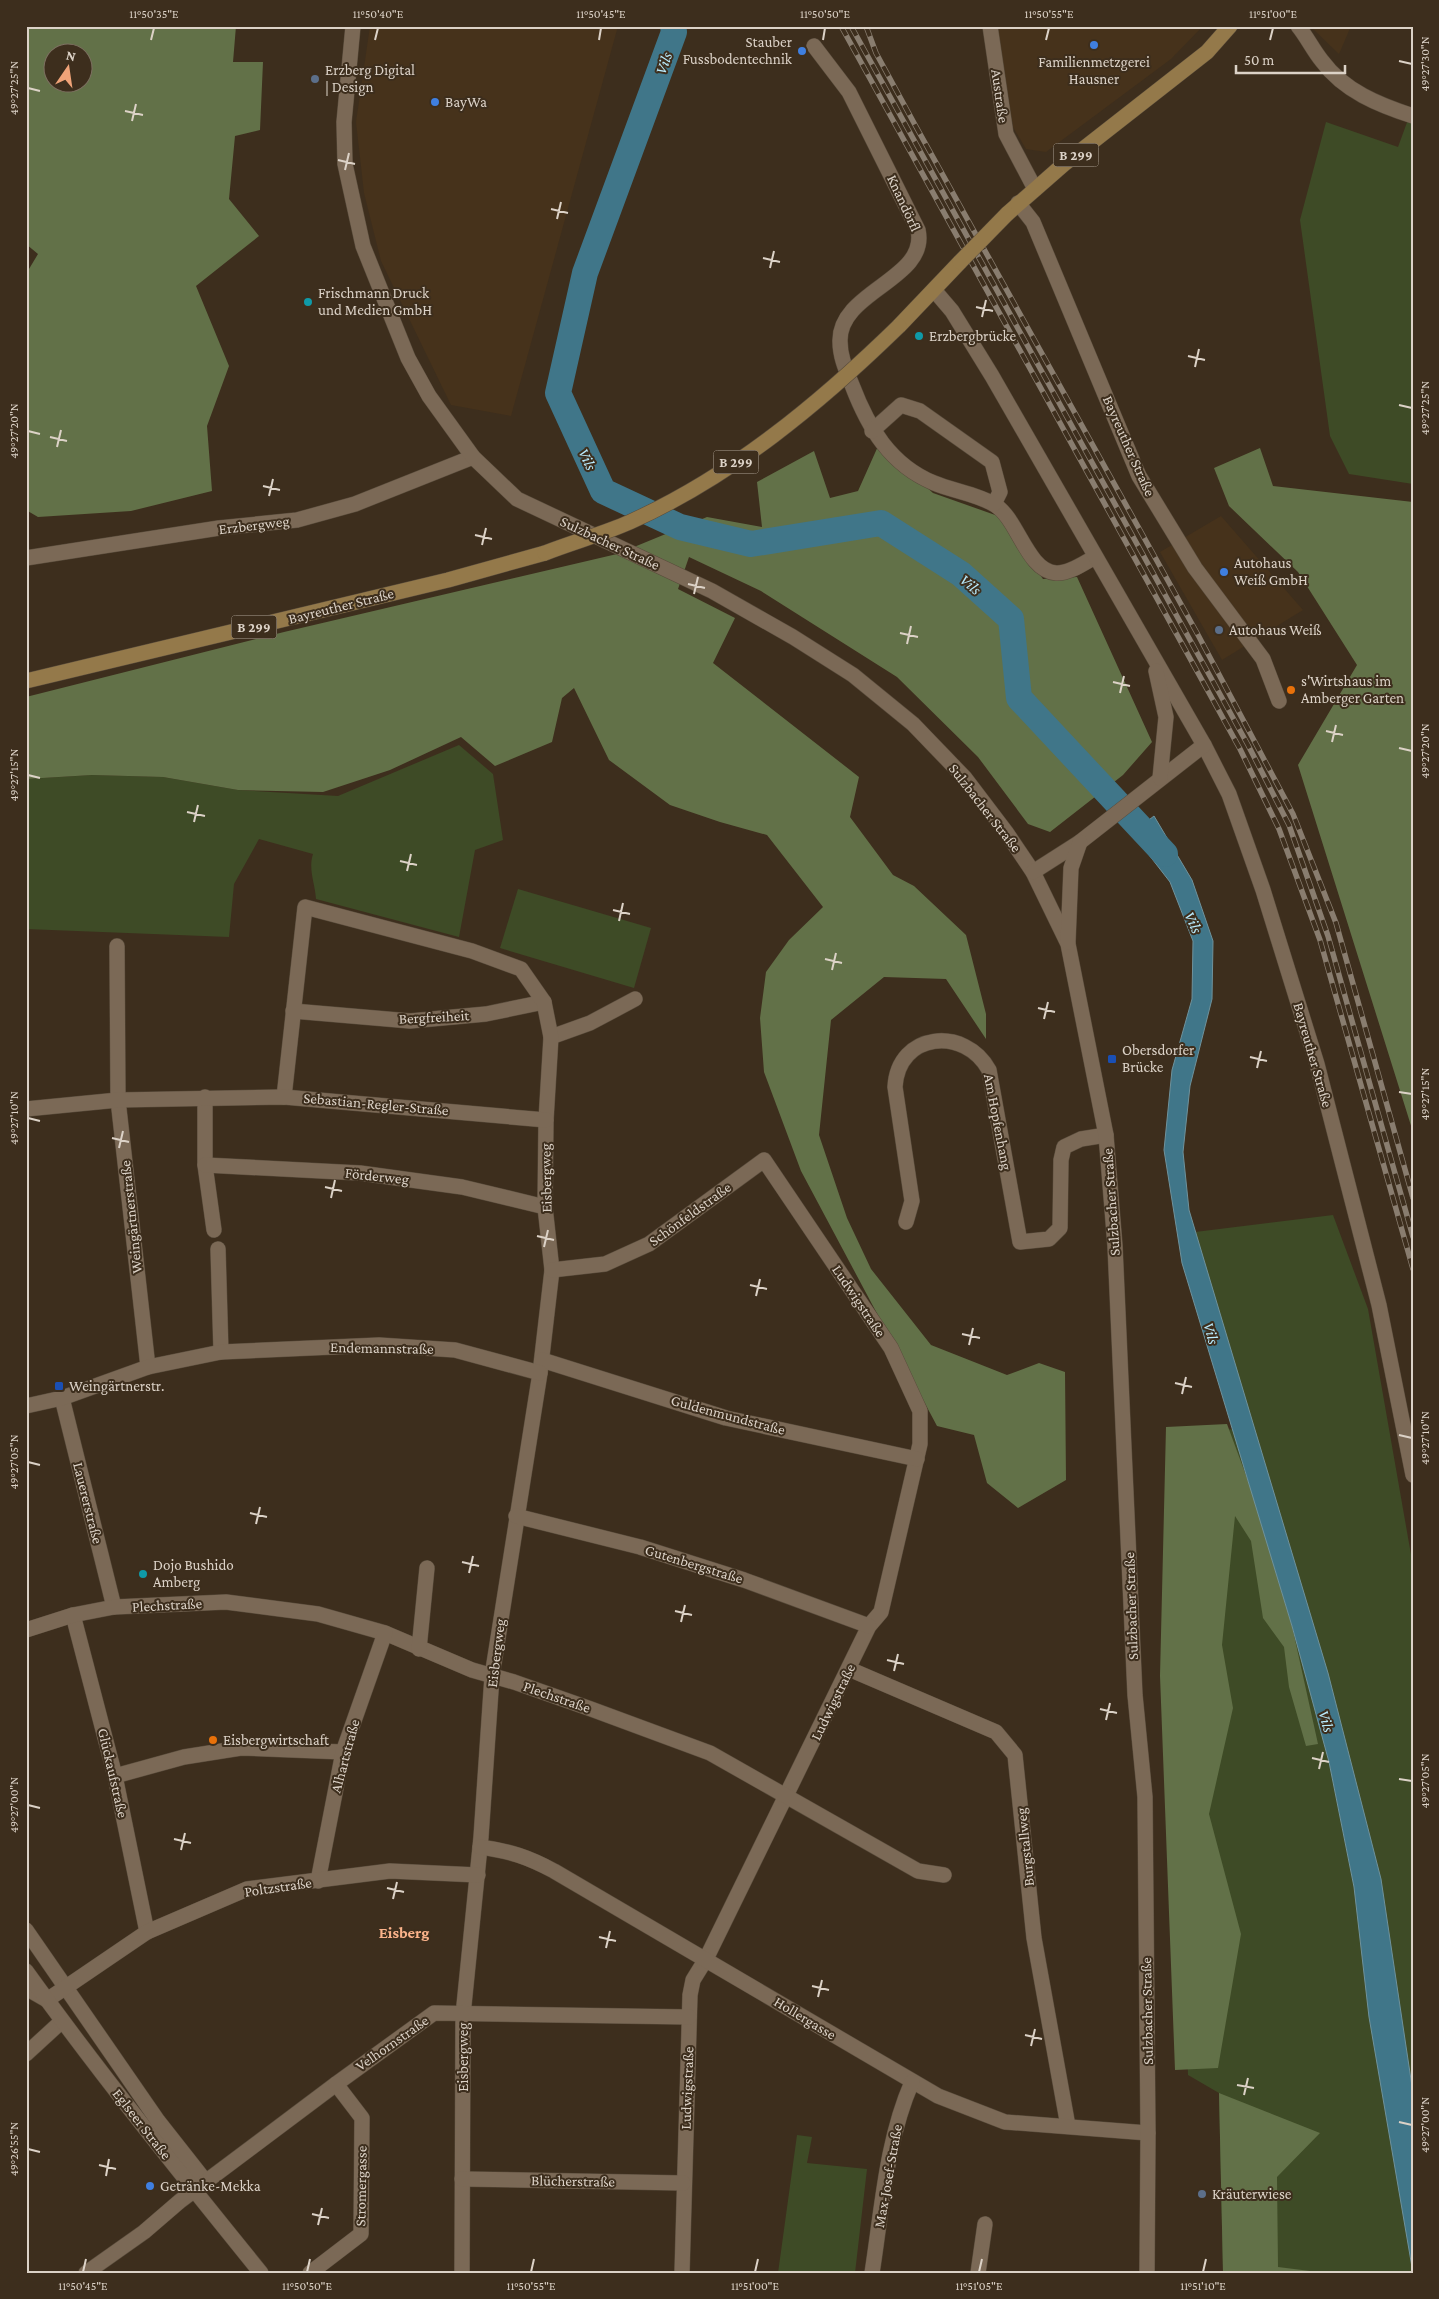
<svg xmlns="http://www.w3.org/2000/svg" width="1439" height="2299" font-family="'Crimson Pro',serif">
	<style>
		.built { fill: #46321b }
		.green { fill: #3e4b26 }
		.forest { fill: #627148; fill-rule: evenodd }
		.water { fill: #407689; stroke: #6f929c }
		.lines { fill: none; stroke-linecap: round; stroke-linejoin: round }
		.river { stroke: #407689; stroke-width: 26 }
		.minor-casing { stroke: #584b3b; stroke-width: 16 }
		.tertiary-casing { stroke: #584b3b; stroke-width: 16 }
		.secondary-casing { stroke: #584b3b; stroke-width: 16 }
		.primary-casing { stroke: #584b3b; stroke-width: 16 }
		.minor { stroke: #7b6956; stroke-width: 15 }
		.tertiary { stroke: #7b6956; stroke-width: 15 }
		.secondary { stroke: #7b6956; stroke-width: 15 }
		.primary { stroke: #94794a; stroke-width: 15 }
		.rail-casing { stroke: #897d6f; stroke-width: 5.5 }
		.rail { stroke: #3d2e1d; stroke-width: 4; stroke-dasharray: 11; stroke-linecap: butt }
		.primary-bridge-casing { stroke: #584b3b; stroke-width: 16; stroke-linecap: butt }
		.primary-bridge { stroke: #94794a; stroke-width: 15 }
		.ticks { fill: none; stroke: #dcd2c7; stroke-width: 2 }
		.shop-dot { fill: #3f7fe0; stroke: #3d2e1d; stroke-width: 2 }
		.service-dot { fill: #5c6f8a; stroke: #3d2e1d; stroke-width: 2 }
		.culture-dot { fill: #0f9aa8; stroke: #3d2e1d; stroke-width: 2 }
		.food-dot { fill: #e8710a; stroke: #3d2e1d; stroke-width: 2 }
		.transit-dot { fill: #1a4fb4; stroke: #3d2e1d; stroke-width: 2 }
		.labels { text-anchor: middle; stroke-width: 4; stroke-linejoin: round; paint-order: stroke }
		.shield { fill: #3d2e1d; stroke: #aca194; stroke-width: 1 }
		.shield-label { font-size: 14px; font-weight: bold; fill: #dcd2c7 }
		.poi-label { font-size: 15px; fill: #dcd2c7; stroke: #3d2e1d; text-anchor: start }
		.street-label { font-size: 15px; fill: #dcd2c7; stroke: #3d2e1d }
		.water-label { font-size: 16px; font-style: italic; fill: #baecfe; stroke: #3d2e1d }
		.neighbourhood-label { font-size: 16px; font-weight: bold; fill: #fab28a; stroke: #3d2e1d }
		.neatline { fill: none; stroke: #dcd2c7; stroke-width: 2 }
		.ticks-label { font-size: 12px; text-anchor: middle; fill: #dcd2c7 }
	</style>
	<rect width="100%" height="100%" fill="#3d2e1d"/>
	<!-- built -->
	<g class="built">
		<polygon points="370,26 618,26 511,416 451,405 381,261 364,193 356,122"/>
		<polygon points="997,26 1203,26 1171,59 1046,152 1026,149 1013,127"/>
		<polygon points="1310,26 1351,26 1339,54"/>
		<polygon points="1221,516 1303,610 1222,660 1160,552"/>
	</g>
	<!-- green -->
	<g class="green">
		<polygon points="1413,106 1413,484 1349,474 1330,436 1300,220 1326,122 1398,147"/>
		<path d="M 459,745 L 493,774 L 503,840 L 475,850 L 459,937 L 316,899 C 315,883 308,869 313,854 L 259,839 L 234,884 L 229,937 L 26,929 L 26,779 L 92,775 L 163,777 L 238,790 L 338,796 Z"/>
		<polygon points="518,889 651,928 634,988 500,948"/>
		<polygon points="1333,1215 1368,1309 1413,1566 1413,2273 1223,2273 1219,2093 1188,2075 1170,1434 1248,1428 1187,1233"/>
		<polygon points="797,2135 812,2137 807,2163 867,2169 855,2273 778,2273"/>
	</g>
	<!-- forest -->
	<g class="forest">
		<path d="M 26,26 L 236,26 L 233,62 L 263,62 L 260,130 L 235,136 L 229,199 L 259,236 L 196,286 L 229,366 L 207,426 L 212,491 L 131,511 L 38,517 L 26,510 L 26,274 L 38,254 L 26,244 ZM 52,52 L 82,52 L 82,82 L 52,82 Z"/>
		<polygon points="879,444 933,493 998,516 1043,579 1077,577 1152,742 1123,775 1050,832 1028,824 978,757 897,677 761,591 689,557 678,589 735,618 713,663 859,777 850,817 893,875 914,886 966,935 986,1014 986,1039 946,979 884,977 831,1020 819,1135 847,1218 871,1269 931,1345 1007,1375 1039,1363 1065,1372 1066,1480 1018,1508 987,1483 974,1435 937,1426 801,1171 764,1072 760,1018 766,972 789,940 823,907 767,835 720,822 670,805 609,760 574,688 562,698 552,742 495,766 461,737 390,770 323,792 238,790 163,777 92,775 26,779 26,697 284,632 617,554 707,517 762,527 757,482 814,451 830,498 858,491"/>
		<polygon points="1260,448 1273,486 1413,502 1413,1132 1298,765 1357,665 1298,572 1229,506 1214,468"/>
		<polygon points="1227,1424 1254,1497 1292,1626 1318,1744 1306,1746 1289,1687 1284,1647 1263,1618 1251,1541 1235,1516 1222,1645 1233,1708 1209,1814 1241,1934 1218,2068 1175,2070 1160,1676 1166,1427"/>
		<polygon points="1219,2093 1320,2133 1277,2177 1278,2267 1326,2273 1223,2273"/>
	</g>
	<!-- water -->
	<polygon class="water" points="1154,816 1192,880 1213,941 1212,999 1190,1086 1183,1152 1189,1210 1328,1673 1381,1879 1413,2093 1413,2273 1369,2017 1354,1887 1329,1762 1292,1626 1182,1263 1164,1150 1172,1070 1192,999 1193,941 1170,882 1132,833"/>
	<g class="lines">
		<!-- river -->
		<polyline class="river" points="673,26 674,32 585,273 558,393 603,491 680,527 751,544 881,523 961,574 1011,619 1019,698 1165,854"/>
		<!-- minor casing -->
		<g class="minor-casing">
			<g id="minor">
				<polyline points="990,26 1006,134 1035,189"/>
				<path d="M 1298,26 C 1307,37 1313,50 1322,61 C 1344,91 1379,105 1413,116"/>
				<path d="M 814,46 L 849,92 L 918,230 C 929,279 839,291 840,341 C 840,357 846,370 852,385 C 868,427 890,465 934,483 C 953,491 978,494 995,505 C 1018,519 1027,571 1056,573 C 1069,574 1084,563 1095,557"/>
				<polyline points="1018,203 1033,222 1139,476 1195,568 1263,659 1279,701"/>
				<polyline points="872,431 901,405 920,411 992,462 1000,492 994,504"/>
				<polyline points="26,558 219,528 297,520 355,504 473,457"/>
				<polyline points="117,946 118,1100 148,1367"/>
				<polyline points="293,1011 410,1021 486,1014 544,1002"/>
				<polyline points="551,1037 590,1023 635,999"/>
				<polyline points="205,1097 205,1165 214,1230"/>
				<polyline points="284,1097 305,907 472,951 521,969 544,1002 551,1037 546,1120 545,1207 552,1270 540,1373 492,1676 481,1837 463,2015 462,2273"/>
				<polyline points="26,1109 118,1100 284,1097 546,1120"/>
				<polyline points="205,1165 360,1173 462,1187 545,1207"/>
				<path d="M 906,1222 L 912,1201 L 895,1087 C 898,1032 965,1026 989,1070 L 1020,1242 L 1049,1239 L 1060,1228 L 1061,1160 L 1064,1147 L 1081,1139 L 1106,1135"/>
				<polyline points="218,1249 221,1352"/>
				<polyline points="552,1270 605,1264 649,1244 764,1160 891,1348 920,1411 920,1444 881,1612 869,1626 706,1959 693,1980 690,1995 682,2273"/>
				<polyline points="542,1360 726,1418 917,1459"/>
				<polyline points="62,1398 114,1607"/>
				<polyline points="26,1406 62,1398 148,1367 221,1352 379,1345 455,1350 540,1373"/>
				<polyline points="516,1516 640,1547 744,1580 869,1626"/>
				<polyline points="73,1615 115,1776 147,1932"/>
				<polyline points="26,1630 73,1615 114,1607 226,1602 318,1614 385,1633 472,1670 514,1682 591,1709 710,1753 918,1871 944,1875"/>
				<polyline points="419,1649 427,1568"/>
				<polyline points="849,1669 996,1732 1015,1755 1034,1938 1068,2126"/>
				<polyline points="115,1776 184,1757 241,1748 343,1752"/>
				<path d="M 480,1847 C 510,1851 528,1857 554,1871 L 938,2096 L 1005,2122 L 1148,2133"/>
				<polyline points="318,1881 343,1752 385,1633"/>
				<polyline points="26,1930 158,2121 206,2182"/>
				<polyline points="26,1988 47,2000 147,1932 247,1889 390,1871 478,1875"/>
				<polyline points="26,2054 62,2021"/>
				<polyline points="462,2179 683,2183"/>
				<polyline points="86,2273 144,2232 180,2201 336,2084 434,2013 689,2017"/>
				<polyline points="310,2273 361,2234 362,2118 336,2084"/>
				<path d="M 872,2273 C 882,2210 886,2141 912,2082"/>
				<polyline points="978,2273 985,2224"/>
			</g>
		</g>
		<!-- tertiary casing -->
		<g class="tertiary-casing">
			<g id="tertiary">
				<polyline points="1204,745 1229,794 1263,890 1317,1064 1379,1305 1413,1475"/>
				<path d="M 26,1971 C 101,2075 181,2174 261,2273"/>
			</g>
		</g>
		<!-- secondary casing -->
		<g class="secondary-casing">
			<g id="secondary">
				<polyline points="353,26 344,122 345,164 363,246 408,358 429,396 473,457 517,499 712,591 793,637 853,675 913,724 965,778 1006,832 1033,872 1068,944 1106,1135 1115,1246 1135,1695 1145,1797 1148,2133 1147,2273"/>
				<polyline points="934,290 952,311 992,376 1204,745 1080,842 1033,872"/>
				<polyline points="1156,671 1166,717 1160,778"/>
				<polyline points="1068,942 1071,868 1080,842"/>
			</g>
		</g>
		<!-- primary casing -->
		<g class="primary-casing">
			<g id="primary">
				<polyline points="1007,214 1064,164 1207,52 1230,26"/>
				<polyline points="899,326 960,262"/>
				<polyline points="26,681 448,580 545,553"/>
			</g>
		</g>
		<!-- minor -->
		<use href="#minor" class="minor"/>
		<!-- tertiary -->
		<use href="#tertiary" class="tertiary"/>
		<!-- secondary -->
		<use href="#secondary" class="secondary"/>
		<!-- primary -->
		<use href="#primary" class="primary"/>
		<!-- rail casing -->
		<g class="rail-casing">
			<g id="rail">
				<polyline points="841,26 1240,749 1279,829 1320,940 1413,1269"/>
				<polyline points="851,26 1248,745 1289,825 1328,936 1413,1237"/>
				<polyline points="866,26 876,53 914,123 1197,633 1293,814 1336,923 1413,1198"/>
			</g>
		</g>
		<!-- rail -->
		<use href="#rail" class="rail"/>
		<!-- primary-bridge casing -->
		<g class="primary-bridge-casing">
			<g id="primary-bridge">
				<polyline points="960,262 1007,214"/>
				<path d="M 545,553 C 573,542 603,534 630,522 C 732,476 819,404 899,326"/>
			</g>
		</g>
		<!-- primary-bridge -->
		<use href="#primary-bridge" class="primary-bridge"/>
	</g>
	<!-- ticks -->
	<path class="ticks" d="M 151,40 L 154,28M 375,40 L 378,28M 599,40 L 601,28M 823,40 L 825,28M 1046,40 L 1049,28M 1270,40 L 1273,28M 1399,61 L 1412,64M 28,88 L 40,91M 125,111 L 143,115M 132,121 L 136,104M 338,160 L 355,164M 345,170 L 349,153M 551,209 L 568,213M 557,219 L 561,202M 763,258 L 780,262M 770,268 L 774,251M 976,307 L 993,311M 982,317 L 986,300M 1188,356 L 1205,360M 1195,367 L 1199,349M 1399,405 L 1412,408M 28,431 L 40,434M 50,437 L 67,441M 57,447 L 61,430M 263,486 L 280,490M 269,496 L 273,479M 475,535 L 492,539M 482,545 L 486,528M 688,584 L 705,588M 694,594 L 698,577M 900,633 L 918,637M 907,644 L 911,626M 1113,682 L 1130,686M 1120,693 L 1124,676M 1326,731 L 1343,735M 1332,742 L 1336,725M 1399,748 L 1412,751M 28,775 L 40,778M 187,812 L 205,816M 194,822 L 198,805M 400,861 L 417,865M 407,871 L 411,854M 613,910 L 630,914M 619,921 L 623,903M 825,959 L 842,963M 832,970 L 836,953M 1038,1008 L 1055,1012M 1044,1019 L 1048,1002M 1250,1057 L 1267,1061M 1257,1068 L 1261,1051M 1399,1092 L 1412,1094M 28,1118 L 40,1121M 112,1138 L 129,1142M 119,1148 L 123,1131M 325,1187 L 342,1191M 331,1198 L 335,1180M 537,1236 L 554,1240M 544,1247 L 548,1230M 750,1285 L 767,1289M 756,1296 L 760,1279M 962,1334 L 980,1338M 969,1345 L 973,1328M 1175,1383 L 1192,1387M 1182,1394 L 1186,1377M 1399,1435 L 1412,1438M 28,1462 L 40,1465M 250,1513 L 267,1517M 256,1524 L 260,1507M 462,1562 L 479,1566M 469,1573 L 473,1556M 675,1611 L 692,1615M 681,1622 L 685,1605M 887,1660 L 904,1664M 894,1671 L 898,1654M 1100,1709 L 1117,1713M 1106,1720 L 1110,1703M 1312,1758 L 1329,1762M 1319,1769 L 1323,1752M 1399,1779 L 1412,1781M 28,1805 L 40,1808M 174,1839 L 191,1843M 181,1850 L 185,1833M 387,1888 L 404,1892M 393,1899 L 397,1882M 599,1937 L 616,1941M 606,1948 L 610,1931M 812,1986 L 829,1990M 818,1997 L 822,1980M 1025,2035 L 1042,2039M 1031,2046 L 1035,2029M 1237,2085 L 1254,2088M 1244,2095 L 1248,2078M 1399,2122 L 1412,2125M 28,2149 L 40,2152M 99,2165 L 116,2169M 106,2176 L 109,2159M 312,2214 L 329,2218M 318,2225 L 322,2208M 83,2272 L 86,2259M 307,2272 L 310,2259M 531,2272 L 534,2259M 755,2272 L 758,2259M 979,2272 L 982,2259M 1203,2272 L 1206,2259"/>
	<!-- markers -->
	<g class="shop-dot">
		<circle cx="1094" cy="45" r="5"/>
		<circle cx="802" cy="51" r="5"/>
		<circle cx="435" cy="102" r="5"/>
		<circle cx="1224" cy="572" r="5"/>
		<circle cx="150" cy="2186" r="5"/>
	</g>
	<g class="service-dot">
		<circle cx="315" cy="79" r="5"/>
		<circle cx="1219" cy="630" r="5"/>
		<circle cx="1202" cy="2194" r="5"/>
	</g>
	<g class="culture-dot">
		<circle cx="308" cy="302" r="5"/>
		<circle cx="919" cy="336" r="5"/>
		<circle cx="143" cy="1574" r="5"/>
	</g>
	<g class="food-dot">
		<circle cx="1291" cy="690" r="5"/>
		<circle cx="213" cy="1740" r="5"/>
	</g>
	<g class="transit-dot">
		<rect x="1107" y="1054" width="10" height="10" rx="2.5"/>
		<rect x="54" y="1381" width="10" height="10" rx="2.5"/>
	</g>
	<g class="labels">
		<!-- shield labels -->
		<g class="shield">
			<rect x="1053.5" y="143.5" width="45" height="23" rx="4"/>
			<rect x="713.5" y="450.5" width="45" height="23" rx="4"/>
			<rect x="231.5" y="615.5" width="45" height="23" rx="4"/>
		</g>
		<g class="shield-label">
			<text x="1076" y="160">B 299</text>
			<text x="736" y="467">B 299</text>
			<text x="254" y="632">B 299</text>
		</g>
		<!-- poi labels -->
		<g class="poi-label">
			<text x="792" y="47" text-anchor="end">Stauber<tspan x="792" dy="17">Fussbodentechnik</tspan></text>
			<text x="1094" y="67" text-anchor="middle">Familienmetzgerei<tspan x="1094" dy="17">Hausner</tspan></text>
			<text x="325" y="75">Erzberg Digital<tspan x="325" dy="17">| Design</tspan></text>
			<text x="445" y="107">BayWa</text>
			<text x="318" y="298">Frischmann Druck<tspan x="318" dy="17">und Medien GmbH</tspan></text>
			<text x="929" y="341">Erzbergbrücke</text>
			<text x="1234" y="568">Autohaus<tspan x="1234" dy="17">Weiß GmbH</tspan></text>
			<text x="1229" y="635">Autohaus Weiß</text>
			<text x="1301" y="686">s'Wirtshaus im<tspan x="1301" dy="17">Amberger Garten</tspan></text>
			<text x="1122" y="1055">Obersdorfer<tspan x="1122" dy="17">Brücke</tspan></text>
			<text x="69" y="1391">Weingärtnerstr.</text>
			<text x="153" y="1570">Dojo Bushido<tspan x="153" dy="17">Amberg</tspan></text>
			<text x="223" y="1745">Eisbergwirtschaft</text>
			<text x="160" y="2191">Getränke-Mekka</text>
			<text x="1212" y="2199">Kräuterwiese</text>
		</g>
		<!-- street labels -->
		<g class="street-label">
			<text transform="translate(1000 96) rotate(82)" y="5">Austraße</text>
			<text transform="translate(904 203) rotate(65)" y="5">Knandörfl</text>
			<text transform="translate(1129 446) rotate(66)" y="5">Bayreuther Straße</text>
			<text transform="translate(254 525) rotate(-7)" y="5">Erzbergweg</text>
			<text transform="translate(610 543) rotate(25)" y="5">Sulzbacher Straße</text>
			<text transform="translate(341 606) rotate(-14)" y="5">Bayreuther Straße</text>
			<text transform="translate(985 808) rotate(52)" y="5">Sulzbacher Straße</text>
			<text transform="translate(434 1017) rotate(-3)" y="5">Bergfreiheit</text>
			<text transform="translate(1313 1055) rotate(74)" y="5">Bayreuther Straße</text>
			<text transform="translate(376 1104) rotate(5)" y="5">Sebastian-Regler-Straße</text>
			<text transform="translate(998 1122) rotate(79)" y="5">Am Hopfenhang</text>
			<text transform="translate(377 1176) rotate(6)" y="5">Förderweg</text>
			<text transform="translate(546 1178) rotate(-91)" y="5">Eisbergweg</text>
			<text transform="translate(1111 1202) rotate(-94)" y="5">Sulzbacher Straße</text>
			<text transform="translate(690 1214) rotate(-36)" y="5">Schönfeldstraße</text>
			<text transform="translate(131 1217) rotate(-96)" y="5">Weingärtnerstraße</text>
			<text transform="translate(859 1301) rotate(56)" y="5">Ludwigstraße</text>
			<text transform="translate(382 1348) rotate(1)" y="5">Endemannstraße</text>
			<text transform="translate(728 1415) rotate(15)" y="5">Guldenmundstraße</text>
			<text transform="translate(88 1503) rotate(76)" y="5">Lauererstraße</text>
			<text transform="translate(694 1564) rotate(17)" y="5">Gutenbergstraße</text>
			<text transform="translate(167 1605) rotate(-3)" y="5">Plechstraße</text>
			<text transform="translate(1131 1606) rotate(-92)" y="5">Sulzbacher Straße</text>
			<text transform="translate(496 1653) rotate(-83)" y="5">Eisbergweg</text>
			<text transform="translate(557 1697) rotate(19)" y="5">Plechstraße</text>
			<text transform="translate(833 1702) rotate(-64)" y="5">Ludwigstraße</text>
			<text transform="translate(345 1756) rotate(-75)" y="5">Alhartstraße</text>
			<text transform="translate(113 1773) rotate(77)" y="5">Glückaufstraße</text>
			<text transform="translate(1025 1847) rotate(-96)" y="5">Burgstallweg</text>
			<text transform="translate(278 1887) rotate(-8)" y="5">Poltzstraße</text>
			<text transform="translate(1147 2011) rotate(-91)" y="5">Sulzbacher Straße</text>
			<text transform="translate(805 2018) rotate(31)" y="5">Hollergasse</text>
			<text transform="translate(392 2043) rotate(-35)" y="5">Velhornstraße</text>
			<text transform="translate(463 2057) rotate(-90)" y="5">Eisbergweg</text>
			<text transform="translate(687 2088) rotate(-88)" y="5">Ludwigstraße</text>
			<text transform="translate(142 2124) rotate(52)" y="5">Eglseer Straße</text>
			<text transform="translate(888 2176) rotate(-80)" y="5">Max-Josef-Straße</text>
			<text transform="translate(573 2181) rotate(1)" y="5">Blücherstraße</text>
			<text transform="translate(361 2186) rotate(-89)" y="5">Stromergasse</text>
		</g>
		<!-- water labels -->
		<g class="water-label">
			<text transform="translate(663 63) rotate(-70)" y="6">Vils</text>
			<text transform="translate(588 459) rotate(65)" y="6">Vils</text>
			<text transform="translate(971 584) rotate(41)" y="6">Vils</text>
			<text transform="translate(1194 922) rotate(66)" y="6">Vils</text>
			<text transform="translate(1212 1333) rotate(75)" y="6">Vils</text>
			<text transform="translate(1327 1721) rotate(74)" y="6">Vils</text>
		</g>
		<!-- neighbourhood labels -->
		<g class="neighbourhood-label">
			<text x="404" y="1938">Eisberg</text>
		</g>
	</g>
	<!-- border -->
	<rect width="1439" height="2299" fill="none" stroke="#3d2e1d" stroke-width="55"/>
	<!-- north arrow -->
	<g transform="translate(68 68) rotate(13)"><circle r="24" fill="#3d2e1d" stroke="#7d7061"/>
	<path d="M0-4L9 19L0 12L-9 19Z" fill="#f0a378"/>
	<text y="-8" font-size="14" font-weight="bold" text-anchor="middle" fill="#dcd2c7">N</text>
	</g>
	<!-- scale -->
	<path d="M1236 65v8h109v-8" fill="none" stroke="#dcd2c7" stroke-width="2.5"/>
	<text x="1244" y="65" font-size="15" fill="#dcd2c7" stroke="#3d2e1d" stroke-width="4" paint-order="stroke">50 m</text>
	<rect x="28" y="28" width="1384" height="2244" class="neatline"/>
	<g class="ticks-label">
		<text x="154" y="18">11°50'35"E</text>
		<text x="378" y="18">11°50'40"E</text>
		<text x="601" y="18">11°50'45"E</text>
		<text x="825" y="18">11°50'50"E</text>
		<text x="1049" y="18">11°50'55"E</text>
		<text x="1273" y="18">11°51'00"E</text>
		<text transform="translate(1425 64) rotate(-90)" y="4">49°27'30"N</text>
		<text transform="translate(14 88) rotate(-90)" y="4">49°27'25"N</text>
		<text transform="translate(1425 408) rotate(-90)" y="4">49°27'25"N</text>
		<text transform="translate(14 431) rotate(-90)" y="4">49°27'20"N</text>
		<text transform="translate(1425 751) rotate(-90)" y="4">49°27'20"N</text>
		<text transform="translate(14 775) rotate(-90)" y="4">49°27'15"N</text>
		<text transform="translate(1425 1094) rotate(-90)" y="4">49°27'15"N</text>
		<text transform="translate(14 1118) rotate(-90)" y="4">49°27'10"N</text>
		<text transform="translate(1425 1438) rotate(-90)" y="4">49°27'10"N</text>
		<text transform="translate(14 1462) rotate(-90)" y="4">49°27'05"N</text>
		<text transform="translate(1425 1781) rotate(-90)" y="4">49°27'05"N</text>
		<text transform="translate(14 1805) rotate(-90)" y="4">49°27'00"N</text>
		<text transform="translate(1425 2125) rotate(-90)" y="4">49°27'00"N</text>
		<text transform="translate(14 2149) rotate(-90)" y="4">49°26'55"N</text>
		<text x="83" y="2290">11°50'45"E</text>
		<text x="307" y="2290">11°50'50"E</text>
		<text x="531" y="2290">11°50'55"E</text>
		<text x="755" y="2290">11°51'00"E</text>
		<text x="979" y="2290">11°51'05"E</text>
		<text x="1203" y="2290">11°51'10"E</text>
	</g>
</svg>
